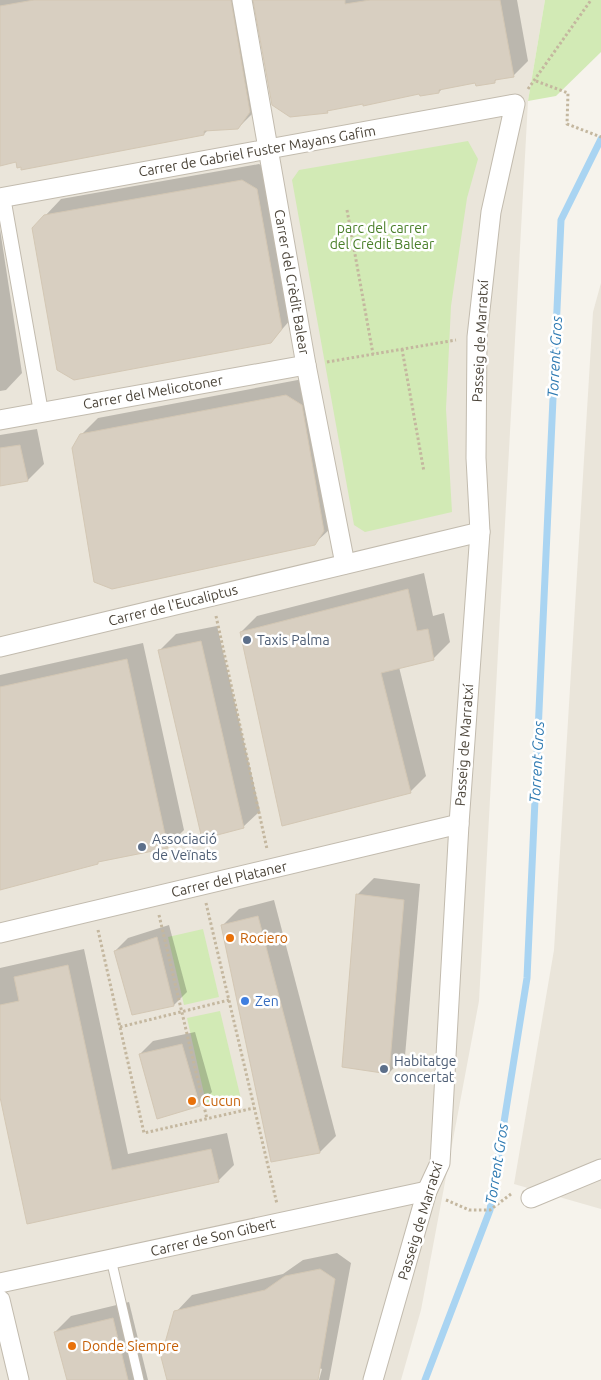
<svg xmlns="http://www.w3.org/2000/svg" width="601" height="1380" font-family="Ubuntu,sans-serif">
	<style>
		.residential { fill: #eae5da }
		.green { fill: #d2eab5 }
		.shadow { fill: #0003 }
		.lines { fill: none; stroke-linecap: round; stroke-linejoin: round }
		.stream { stroke: #a9d4f2; stroke-width: 7 }
		.building { fill: #d8cfc1; stroke: #d3c7b4 }
		.service-casing { stroke: #c2bbae; stroke-width: 11 }
		.pedestrian-casing { stroke: #c2bbae; stroke-width: 16 }
		.minor-casing { stroke: #c2bbae; stroke-width: 21 }
		.path { stroke: #c4b79f; stroke-width: 3; stroke-dasharray: 2.5 2.5; stroke-linecap: butt }
		.service { stroke: #fff; stroke-width: 9 }
		.pedestrian { stroke: #fff; stroke-width: 14 }
		.minor { stroke: #fff; stroke-width: 19 }
		.service-dot { fill: #5c6f8a; stroke: #fff; stroke-width: 2 }
		.food-dot { fill: #e8710a; stroke: #fff; stroke-width: 2 }
		.shop-dot { fill: #3f7fe0; stroke: #fff; stroke-width: 2 }
		.labels { text-anchor: middle; stroke-width: 5; stroke-linejoin: round; paint-order: stroke }
		.street-label { font-size: 14px; fill: #4b4439; stroke: #fff }
		.park-label { font-size: 14px; fill: #4a7f2a; stroke: #fff }
		.service-label { font-size: 14px; fill: #4e5e75; stroke: #fff; text-anchor: start }
		.food-label { font-size: 14px; fill: #c56008; stroke: #fff; text-anchor: start }
		.shop-label { font-size: 14px; fill: #366cbe; stroke: #fff; text-anchor: start }
		.water-label { font-size: 15px; font-style: italic; fill: #2e7ab2; stroke: #fff }
	</style>
	<rect width="100%" height="100%" fill="#f6f3ec"/>
	<!-- residential -->
	<g class="residential">
		<polygon points="0,0 545,0 528,101 479,1001 421,1310 401,1380 0,1380"/>
		<polygon points="601,283 601,1209 514,1184 554,950 593,312"/>
	</g>
	<!-- green -->
	<g class="green">
		<polygon points="545,0 601,0 601,52 556,96 528,101"/>
		<polygon points="468,141 478,159 467,198 451,306 446,409 452,512 365,532 354,525 292,180 299,170"/>
		<polygon points="203,929 219,997 184,1005 168,937"/>
		<polygon points="220,1011 241,1099 207,1107 187,1018"/>
	</g>
	<!-- shadow -->
	<g class="shadow">
		<polygon points="0,0 249,0 255,111 238,128 208,130 204,134 0,164"/>
		<polygon points="256,0 517,0 528,61 514,75 498,78 495,81 476,82 442,89 439,92 420,92 330,109 327,112"/>
		<polygon points="259,164 273,172 298,311 271,342 45,216 61,199"/>
		<polygon points="0,229 22,373 6,390 0,391"/>
		<polygon points="303,379 331,528 314,544 81,435 98,418"/>
		<polygon points="37,429 44,464 28,480 0,485 0,435"/>
		<polygon points="424,573 433,616 444,613 450,642 433,659 399,667 426,776 410,792 241,632 257,616"/>
		<polygon points="217,626 260,811 243,827 159,651 176,634"/>
		<polygon points="143,643 184,830 167,847 100,861 0,888 0,675"/>
		<polygon points="374,878 420,884 405,1056 389,1073 344,1066 358,894"/>
		<polygon points="274,900 336,1136 320,1152 223,925 239,909"/>
		<polygon points="169,925 187,992 174,1005 133,1014 115,951 128,938"/>
		<polygon points="84,949 128,1154 227,1133 234,1165 218,1181 28,1222 0,1091 0,968"/>
		<polygon points="195,1032 212,1092 200,1105 140,1054 153,1041"/>
		<polygon points="337,1253 351,1263 329,1380 319,1380 322,1369 319,1368 316,1380 168,1380 176,1312 192,1295 283,1274 303,1260"/>
		<polygon points="129,1302 148,1380 68,1380 55,1332 71,1316"/>
	</g>
	<g class="lines">
		<!-- stream -->
		<polyline class="stream" points="425,1380 490,1210 527,978 561,220 601,139"/>
	</g>
	<!-- building -->
	<g class="building">
		<polygon points="34,0 231,0 250,112 238,129 204,131 204,135 21,170 21,167 17,168 16,162 0,166 0,6"/>
		<polygon points="253,0 345,0 345,4 370,0 500,0 514,77 495,80 495,83 476,86 475,83 439,90 439,93 420,96 419,94 363,106 363,104 327,111 328,113 290,117 272,105"/>
		<polygon points="242,180 257,189 282,329 271,343 74,380 57,370 32,228 44,215"/>
		<polygon points="286,395 302,405 324,531 315,545 112,589 94,582 72,448 80,434"/>
		<polygon points="20,445 28,481 0,486 0,448"/>
		<polygon points="408,589 417,631 428,629 434,660 381,673 411,793 282,826 240,632"/>
		<polygon points="201,641 244,828 202,839 158,650"/>
		<polygon points="127,659 168,848 98,862 98,864 0,890 0,687"/>
		<polygon points="356,894 404,900 389,1074 342,1067"/>
		<polygon points="258,916 320,1153 271,1162 221,925"/>
		<polygon points="157,937 174,1006 132,1015 114,951"/>
		<polygon points="68,965 112,1170 211,1149 219,1182 27,1224 0,1097 0,1005 19,1001 14,977"/>
		<polygon points="182,1044 200,1106 157,1119 139,1054"/>
		<polygon points="320,1269 335,1279 318,1380 167,1380 161,1357 174,1311 265,1290 285,1276"/>
		<polygon points="113,1318 128,1380 67,1380 54,1332"/>
	</g>
	<g class="lines">
		<!-- service casing -->
		<g class="service-casing">
			<polyline id="service" points="111,1259 139,1380"/>
		</g>
		<!-- pedestrian casing -->
		<g class="pedestrian-casing">
			<polyline id="pedestrian" points="3,197 41,412"/>
		</g>
		<!-- minor casing -->
		<g class="minor-casing">
			<g id="minor">
				<polyline points="242,0 306,365 345,564"/>
				<polyline points="0,198 515,104 491,212 477,337 476,458 480,532 459,824 440,1163 427,1191 373,1380"/>
				<polyline points="0,420 306,365"/>
				<polyline points="0,647 480,532"/>
				<polyline points="0,933 459,824"/>
				<polyline points="531,1198 601,1169"/>
				<polyline points="0,1283 427,1191"/>
				<polyline points="0,1300 19,1380"/>
			</g>
		</g>
		<!-- path -->
		<g class="path">
			<polyline points="536,81 568,93 567,124 601,137"/>
			<polyline points="528,89 591,0"/>
			<polyline points="347,210 373,354"/>
			<polyline points="402,349 424,472"/>
			<polyline points="327,362 456,340"/>
			<polyline points="216,616 267,849"/>
			<polyline points="206,903 277,1204"/>
			<polyline points="159,915 207,1119"/>
			<polyline points="98,930 144,1133 254,1108"/>
			<polyline points="120,1027 229,1000"/>
			<polyline points="446,1200 469,1210 490,1210 511,1194"/>
		</g>
		<!-- service -->
		<use href="#service" class="service"/>
		<!-- pedestrian -->
		<use href="#pedestrian" class="pedestrian"/>
		<!-- minor -->
		<use href="#minor" class="minor"/>
	</g>
	<!-- markers -->
	<g class="service-dot">
		<circle cx="247" cy="640" r="5"/>
		<circle cx="142" cy="847" r="5"/>
		<circle cx="384" cy="1069" r="5"/>
	</g>
	<g class="food-dot">
		<circle cx="230" cy="938" r="5"/>
		<circle cx="192" cy="1101" r="5"/>
		<circle cx="72" cy="1346" r="5"/>
	</g>
	<circle class="shop-dot" cx="245" cy="1001" r="5"/>
	<g class="labels">
		<!-- street labels -->
		<g class="street-label">
			<text transform="translate(257 151) rotate(-10)" y="5">Carrer de Gabriel Fuster Mayans Gafim</text>
			<text transform="translate(292 282) rotate(80)" y="5">Carrer del Crèdit Balear</text>
			<text transform="translate(480 341) rotate(-87)" y="5">Passeig de Marratxí</text>
			<text transform="translate(153 392) rotate(-10)" y="5">Carrer del Melicotoner</text>
			<text transform="translate(173 605) rotate(-14)" y="5">Carrer de l'Eucaliptus</text>
			<text transform="translate(464 745) rotate(-86)" y="5">Passeig de Marratxí</text>
			<text transform="translate(229 879) rotate(-13)" y="5">Carrer del Plataner</text>
			<text transform="translate(420 1221) rotate(-73)" y="5">Passeig de Marratxí</text>
			<text transform="translate(213 1237) rotate(-13)" y="5">Carrer de Son Gibert</text>
		</g>
		<!-- park labels -->
		<g class="park-label">
			<text x="382" y="233">parc del carrer<tspan x="382" dy="16">del Crèdit Balear</tspan></text>
		</g>
		<!-- service labels -->
		<g class="service-label">
			<text x="257" y="645">Taxis Palma</text>
			<text x="152" y="844">Associació<tspan x="152" dy="16">de Veïnats</tspan></text>
			<text x="394" y="1066">Habitatge<tspan x="394" dy="16">concertat</tspan></text>
		</g>
		<!-- food labels -->
		<g class="food-label">
			<text x="240" y="943">Rociero</text>
			<text x="202" y="1106">Cucun</text>
			<text x="82" y="1351">Donde Siempre</text>
		</g>
		<!-- shop labels -->
		<g class="shop-label">
			<text x="255" y="1006">Zen</text>
		</g>
		<!-- water labels -->
		<g class="water-label">
			<text transform="translate(555 357) rotate(-87)" y="5">Torrent Gros</text>
			<text transform="translate(537 762) rotate(-87)" y="5">Torrent Gros</text>
			<text transform="translate(497 1164) rotate(-81)" y="5">Torrent Gros</text>
		</g>
	</g>
</svg>
